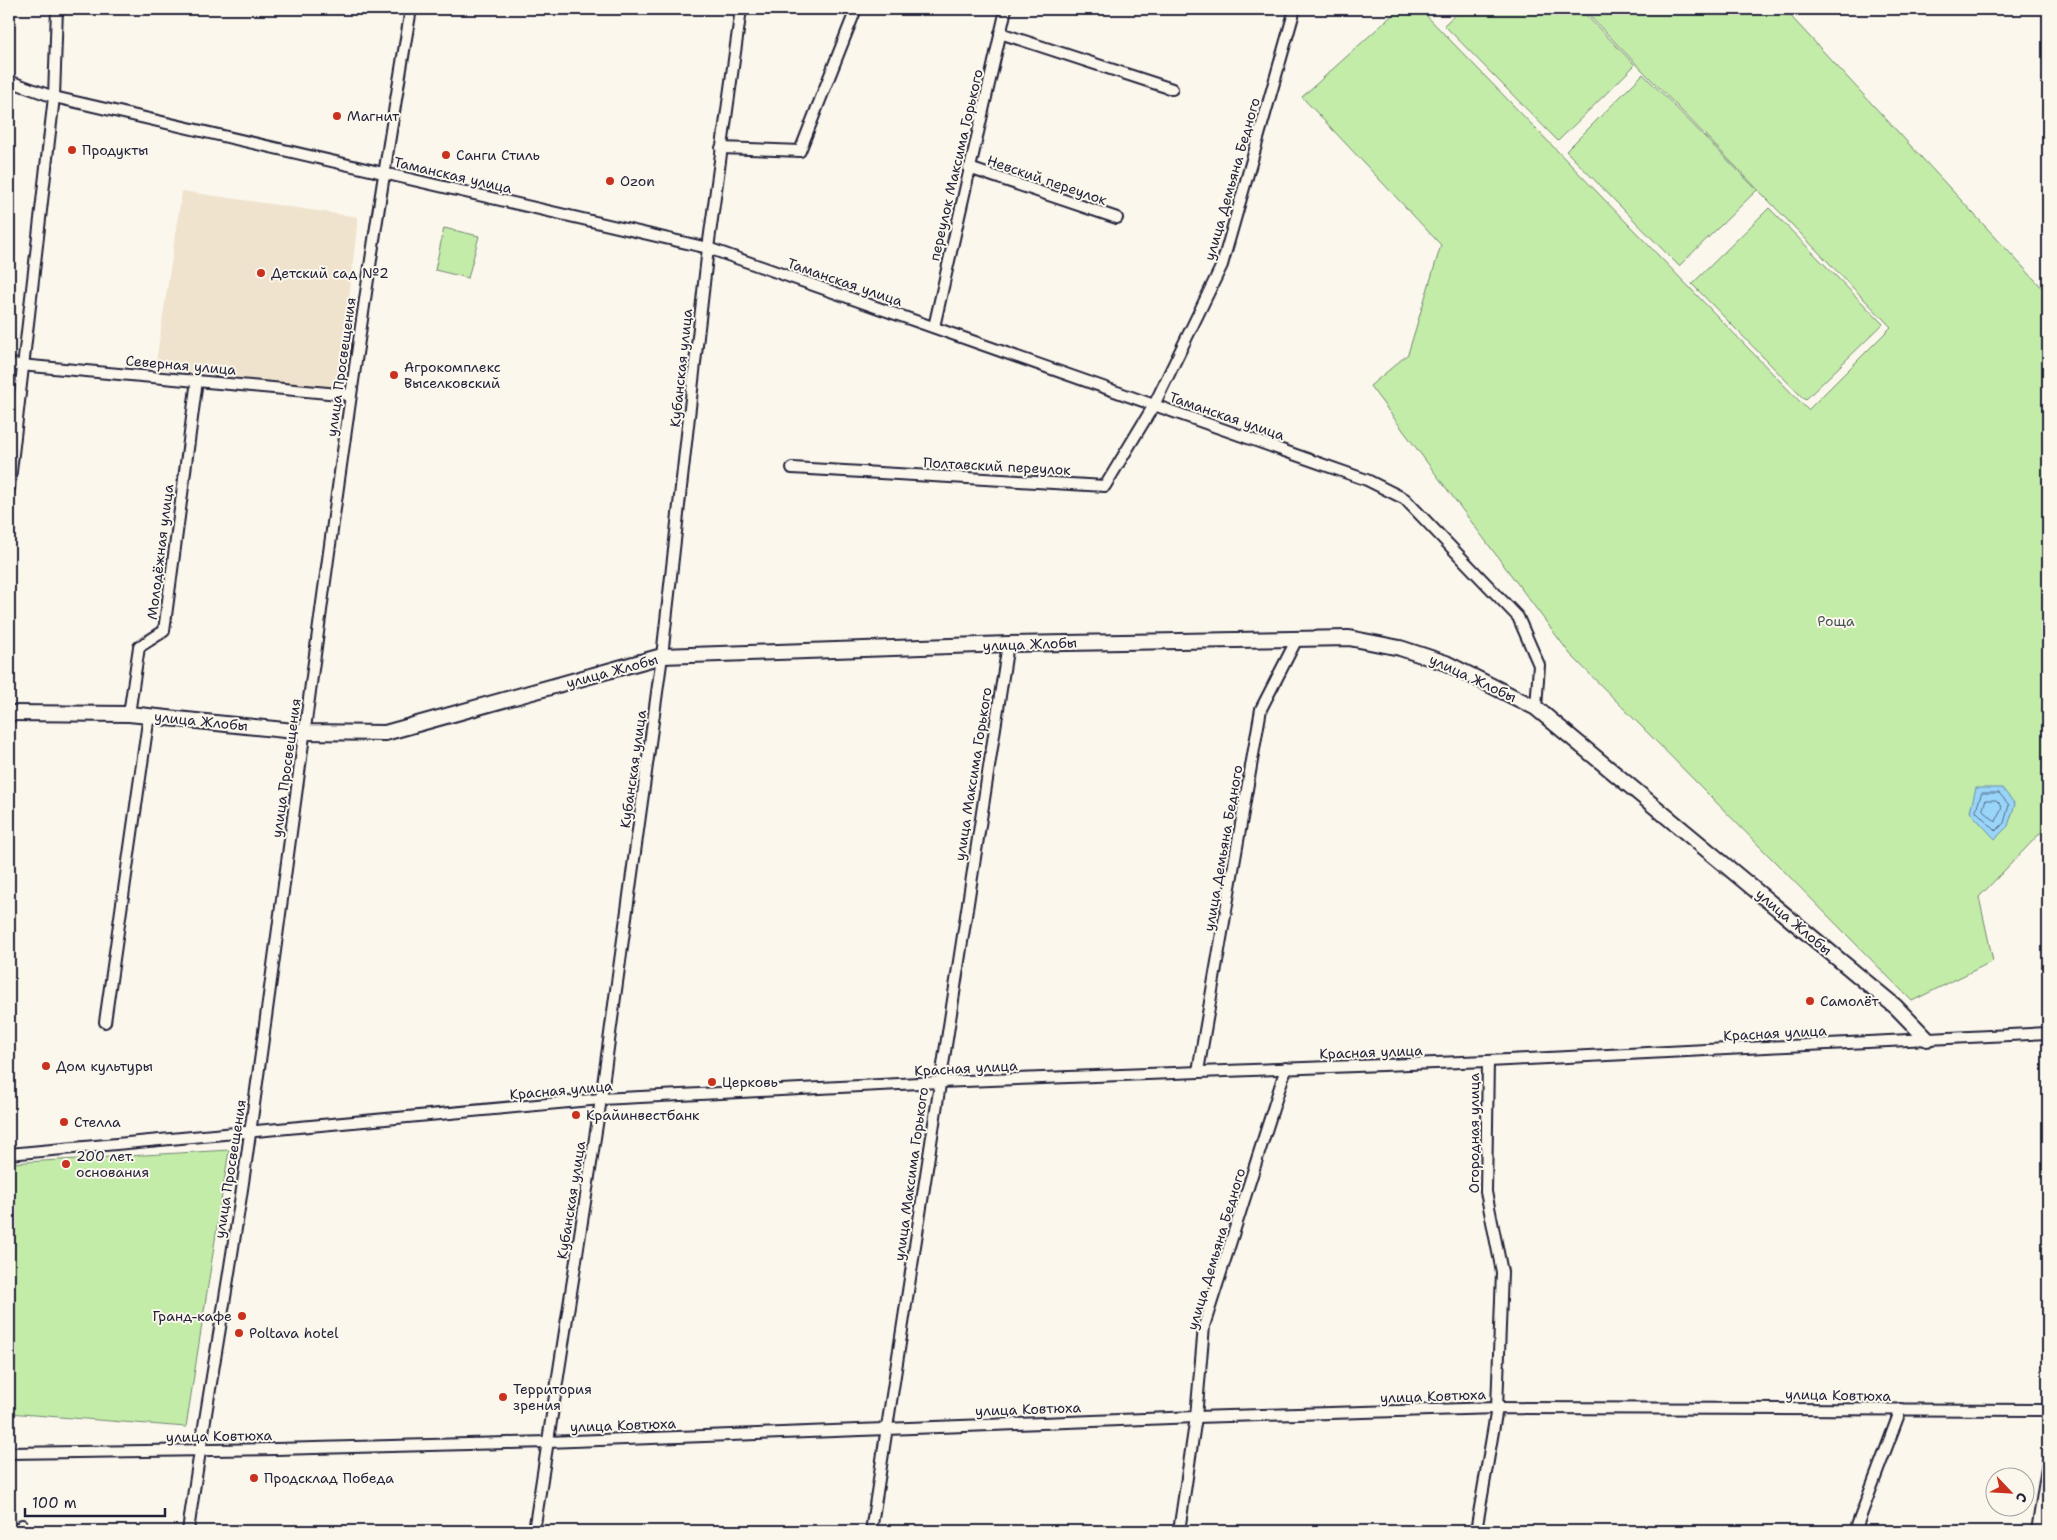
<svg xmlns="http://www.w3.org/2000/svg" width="2057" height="1540" font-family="'Shantell Sans',sans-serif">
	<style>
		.built { fill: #f0e3ce }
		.green { fill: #c3eca8; stroke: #728772 }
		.water { fill: #99d5f9; stroke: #698dad }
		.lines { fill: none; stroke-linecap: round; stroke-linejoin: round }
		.shore { stroke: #526a87; stroke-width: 1 }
		.street-casing { stroke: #22223b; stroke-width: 14 }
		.secondary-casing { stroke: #22223b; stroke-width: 18 }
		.street { stroke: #fbf7ec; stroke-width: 10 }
		.secondary { stroke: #fbf7ec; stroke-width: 14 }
		.poi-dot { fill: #c8321e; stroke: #fbf7ec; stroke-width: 2 }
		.labels { text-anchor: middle; stroke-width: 4; stroke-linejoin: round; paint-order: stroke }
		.poi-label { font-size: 14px; fill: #22223b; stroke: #fbf7ec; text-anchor: start }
		.street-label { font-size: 14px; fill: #22223b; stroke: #fbf7ec }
		.park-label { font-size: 14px; fill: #4a5456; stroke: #fbf7ec }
	</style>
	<rect width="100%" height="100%" fill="#fbf7ec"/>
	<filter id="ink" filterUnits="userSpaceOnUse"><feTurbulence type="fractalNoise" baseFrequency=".02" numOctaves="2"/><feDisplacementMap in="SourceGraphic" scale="10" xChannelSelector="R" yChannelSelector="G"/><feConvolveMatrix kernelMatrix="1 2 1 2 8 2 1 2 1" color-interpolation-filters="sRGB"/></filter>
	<g filter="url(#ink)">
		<!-- built -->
		<polygon class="built" points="182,191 358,217 339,390 155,368"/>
		<!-- green -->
		<g class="green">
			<polygon points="1399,9 1420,9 1808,410 1891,327 1583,9 1784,9 2048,294 2048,825 1979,897 1993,961 1912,1001 1570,654 1370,386 1408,354 1441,245 1302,97"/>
			<polygon points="1461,9 1580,9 1635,65 1558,141 1444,25"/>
			<polygon points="1643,74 1757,190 1679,266 1566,151"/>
			<polygon points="1769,208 1883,324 1805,400 1692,284"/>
			<polygon points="444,228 479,236 468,278 435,270"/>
			<polygon points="229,1150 186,1427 9,1413 9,1163"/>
		</g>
		<!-- water -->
		<polygon class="water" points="1976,788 2002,788 2015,804 2008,826 1995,839 1970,812"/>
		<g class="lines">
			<!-- shore -->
			<g class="shore">
				<polygon points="1982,793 1999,793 2009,805 2004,823 1996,831 1976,811"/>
				<polygon points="1986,800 1996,800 2002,806 1996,822 1983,810"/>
			</g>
			<!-- street casing -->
			<g class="street-casing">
				<g id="street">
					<polyline points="1000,33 1172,89"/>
					<polyline points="9,81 54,97 708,248 1367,480 1405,499 1518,617 1539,665 1536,708"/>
					<polyline points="721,148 800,151 856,9"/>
					<polyline points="969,168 1117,218"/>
					<polyline points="934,327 1006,9"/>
					<polyline points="9,364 350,395"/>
					<polyline points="792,468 1105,486 1154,405 1222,265 1295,9"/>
					<polyline points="9,489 54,97 57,9"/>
					<polyline points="129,714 139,647 164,631 197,380"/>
					<polyline points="105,1022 149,715"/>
					<polyline points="1198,1071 1261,709 1298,637"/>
					<polyline points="9,1154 601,1099 939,1082 1488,1061 2048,1033"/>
					<polyline points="9,1453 276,1449 547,1442 1196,1417 1497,1408 2048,1410"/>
					<polyline points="21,1531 22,1525"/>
					<path d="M 188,1531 C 207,1396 233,1262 251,1126 C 303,754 348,380 411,9"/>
					<polyline points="534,1531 601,1099 662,656 708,248 741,9"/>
					<polyline points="871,1531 1008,644"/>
					<polyline points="1179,1531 1196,1417 1204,1326 1286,1068"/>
					<polyline points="1476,1531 1497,1408 1502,1272 1486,1192 1488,1061"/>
					<polyline points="1855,1531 1901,1409"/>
					<polyline points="2037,1531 2048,1462"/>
				</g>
			</g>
			<!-- secondary casing -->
			<g class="secondary-casing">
				<polyline id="secondary" points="9,713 129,714 304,732 385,733 662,656 1008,644 1349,638 1400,648 1446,663 1536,708 1896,1007 1927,1039"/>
			</g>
			<!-- street -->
			<use href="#street" class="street"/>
			<!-- secondary -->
			<use href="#secondary" class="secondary"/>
		</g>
	</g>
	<!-- markers -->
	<g class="poi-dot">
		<circle cx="337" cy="116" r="5"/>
		<circle cx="72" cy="150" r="5"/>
		<circle cx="446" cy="155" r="5"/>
		<circle cx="610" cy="181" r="5"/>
		<circle cx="261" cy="273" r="5"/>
		<circle cx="394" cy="375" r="5"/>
		<circle cx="1810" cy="1001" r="5"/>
		<circle cx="46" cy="1066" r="5"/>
		<circle cx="712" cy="1082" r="5"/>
		<circle cx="576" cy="1115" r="5"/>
		<circle cx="64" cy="1122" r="5"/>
		<circle cx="66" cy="1164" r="5"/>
		<circle cx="242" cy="1316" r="5"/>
		<circle cx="239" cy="1333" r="5"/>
		<circle cx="503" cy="1397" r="5"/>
		<circle cx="254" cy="1478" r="5"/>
	</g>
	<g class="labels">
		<!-- poi labels -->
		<g class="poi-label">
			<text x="347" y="121">Магнит</text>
			<text x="82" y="155">Продукты</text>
			<text x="456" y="160">Санги Стиль</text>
			<text x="620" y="186">Ozon</text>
			<text x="271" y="278">Детский сад №2</text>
			<text x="404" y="372">Агрокомплекс<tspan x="404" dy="16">Выселковский</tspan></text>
			<text x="1820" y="1006">Самолёт</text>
			<text x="56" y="1071">Дом культуры</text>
			<text x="722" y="1087">Церковь</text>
			<text x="586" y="1120">Крайинвестбанк</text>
			<text x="74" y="1127">Стелла</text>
			<text x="76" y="1161">200 лет.<tspan x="76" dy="16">основания</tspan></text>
			<text x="232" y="1321" text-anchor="end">Гранд-кафе</text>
			<text x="249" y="1338">Poltava hotel</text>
			<text x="513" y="1394">Территория<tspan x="513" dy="16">зрения</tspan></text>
			<text x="264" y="1483">Продсклад Победа</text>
		</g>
		<!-- street labels -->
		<g class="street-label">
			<text transform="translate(956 165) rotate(-77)" y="5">переулок Максима Горького</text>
			<text transform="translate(453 175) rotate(13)" y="5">Таманская улица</text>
			<text transform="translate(1232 179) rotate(-74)" y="5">улица Демьяна Бедного</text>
			<text transform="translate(1047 180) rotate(19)" y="5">Невский переулок</text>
			<text transform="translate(845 282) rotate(19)" y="5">Таманская улица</text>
			<text transform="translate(181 365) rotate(5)" y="5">Северная улица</text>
			<text transform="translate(341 367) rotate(-82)" y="5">улица Просвещения</text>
			<text transform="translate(681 368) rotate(-84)" y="5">Кубанская улица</text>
			<text transform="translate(1227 416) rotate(19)" y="5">Таманская улица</text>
			<text transform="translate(997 466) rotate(3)" y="5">Полтавский переулок</text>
			<text transform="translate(160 552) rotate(-83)" y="5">Молодёжная улица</text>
			<text transform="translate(1030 644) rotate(-2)" y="5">улица Жлобы</text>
			<text transform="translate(612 671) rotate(-15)" y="5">улица Жлобы</text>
			<text transform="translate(1473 678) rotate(25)" y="5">улица Жлобы</text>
			<text transform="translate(201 721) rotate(6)" y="5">улица Жлобы</text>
			<text transform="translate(286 768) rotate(-82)" y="5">улица Просвещения</text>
			<text transform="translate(633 769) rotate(-82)" y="5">Кубанская улица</text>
			<text transform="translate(973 774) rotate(-81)" y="5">улица Максима Горького</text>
			<text transform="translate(1223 848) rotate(-80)" y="5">улица Демьяна Бедного</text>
			<text transform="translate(1794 922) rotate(40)" y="5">улица Жлобы</text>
			<text transform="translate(1775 1033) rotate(-3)" y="5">Красная улица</text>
			<text transform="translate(1371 1052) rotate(-2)" y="5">Красная улица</text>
			<text transform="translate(966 1068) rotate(-3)" y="5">Красная улица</text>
			<text transform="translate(561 1090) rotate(-5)" y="5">Красная улица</text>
			<text transform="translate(1474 1133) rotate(-90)" y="5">Огородная улица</text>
			<text transform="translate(230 1169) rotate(-81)" y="5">улица Просвещения</text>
			<text transform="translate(911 1174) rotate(-82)" y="5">улица Максима Горького</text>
			<text transform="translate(571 1200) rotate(-81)" y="5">Кубанская улица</text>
			<text transform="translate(1216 1249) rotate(-73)" y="5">улица Демьяна Бедного</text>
			<text transform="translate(1838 1395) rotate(1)" y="5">улица Ковтюха</text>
			<text transform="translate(1433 1396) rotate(-2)" y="5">улица Ковтюха</text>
			<text transform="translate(1028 1409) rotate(-2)" y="5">улица Ковтюха</text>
			<text transform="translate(623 1425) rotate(-2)" y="5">улица Ковтюха</text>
			<text transform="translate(219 1436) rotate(-1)" y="5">улица Ковтюха</text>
		</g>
		<!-- park labels -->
		<g class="park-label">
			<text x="1836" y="626">Роща</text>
		</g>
	</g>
	<!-- margin -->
	<rect width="2057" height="1540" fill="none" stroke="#fbf7ec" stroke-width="30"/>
	<rect x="15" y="15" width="2027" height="1510" fill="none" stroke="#22223b" stroke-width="2" filter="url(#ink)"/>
	<!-- north arrow -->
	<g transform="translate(2010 1492) rotate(115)"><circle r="24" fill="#fbf7ec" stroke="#a4a2a5"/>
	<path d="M0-4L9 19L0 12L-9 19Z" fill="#c8321e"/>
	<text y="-8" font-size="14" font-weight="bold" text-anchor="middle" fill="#22223b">С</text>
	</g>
	<!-- scale -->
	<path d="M25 1508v8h140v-8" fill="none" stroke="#22223b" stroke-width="2.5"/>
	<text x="32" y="1508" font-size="15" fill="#22223b" stroke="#fbf7ec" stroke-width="4" paint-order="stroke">100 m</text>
</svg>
